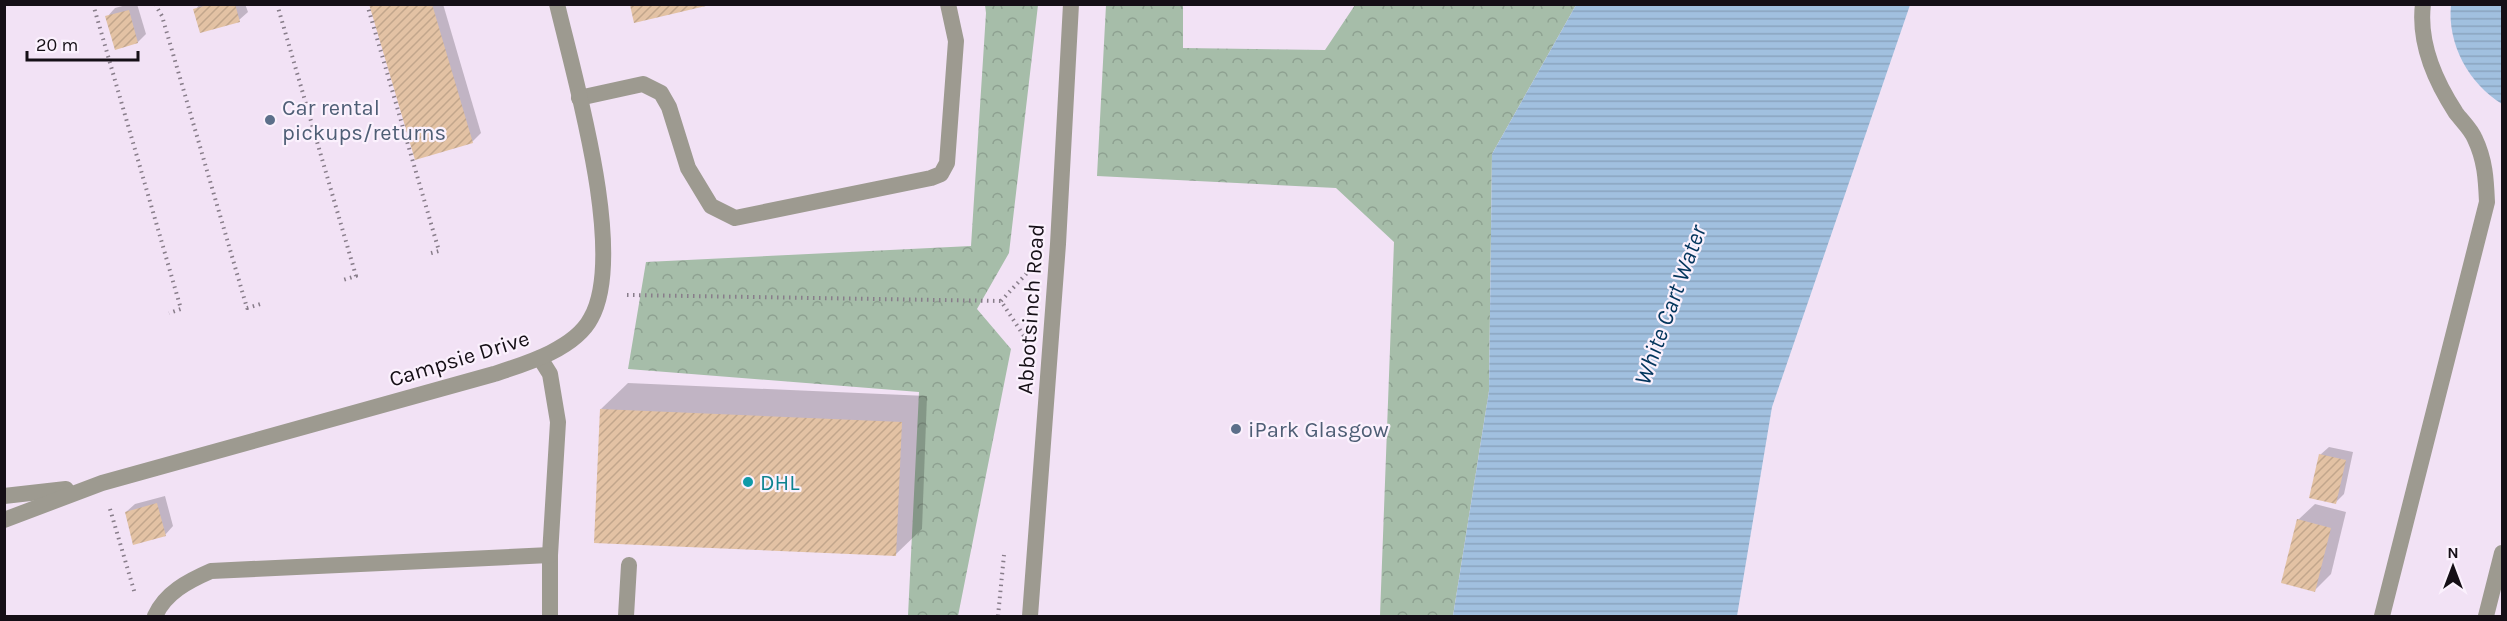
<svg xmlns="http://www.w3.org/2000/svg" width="2507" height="621" font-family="Karla,sans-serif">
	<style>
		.forest { fill: url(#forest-crowns) }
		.water { fill: url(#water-rules) }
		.shadow { fill: #0003 }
		.building { fill: url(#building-hatch) }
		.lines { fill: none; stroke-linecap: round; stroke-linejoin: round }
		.path { stroke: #887d8a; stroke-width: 4; stroke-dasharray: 1.5 4.5; stroke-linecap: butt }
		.service { stroke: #9d9a90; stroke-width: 16 }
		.minor { stroke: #9d9a90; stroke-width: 16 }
		.tertiary { stroke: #9d9a90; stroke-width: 16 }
		.service-dot { fill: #5c6f8a; stroke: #fbf1fd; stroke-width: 2 }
		.culture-dot { fill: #0f9aa8; stroke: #fbf1fd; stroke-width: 2 }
		.labels { text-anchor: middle; stroke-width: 4.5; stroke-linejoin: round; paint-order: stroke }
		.service-label { font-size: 22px; fill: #4e5e75; stroke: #fbf1fd; text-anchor: start }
		.street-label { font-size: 22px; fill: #150f16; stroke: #fbf1fd }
		.culture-label { font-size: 22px; fill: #0d838f; stroke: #fbf1fd; text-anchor: start }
		.water-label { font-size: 24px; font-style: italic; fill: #03355c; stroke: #fbf1fd }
	</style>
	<defs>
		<pattern id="forest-crowns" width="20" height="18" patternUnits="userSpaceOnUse" patternTransform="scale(1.5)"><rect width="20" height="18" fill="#a6bda9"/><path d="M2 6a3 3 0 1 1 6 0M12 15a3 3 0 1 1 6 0" fill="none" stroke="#8ea191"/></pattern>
		<pattern id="water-rules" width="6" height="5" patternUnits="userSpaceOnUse" patternTransform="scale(1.5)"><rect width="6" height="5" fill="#a1c0df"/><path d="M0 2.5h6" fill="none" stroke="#8aa4bf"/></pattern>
		<pattern id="building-hatch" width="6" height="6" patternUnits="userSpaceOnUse" patternTransform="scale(1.5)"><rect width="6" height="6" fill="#e3c2a4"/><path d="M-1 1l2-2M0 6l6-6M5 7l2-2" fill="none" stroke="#c2a68c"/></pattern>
	</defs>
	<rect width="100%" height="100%" fill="#f2e2f5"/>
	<!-- forest -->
	<g class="forest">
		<polygon points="985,5 1038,5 1009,253 977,309 1011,349 958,616 908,616 919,392 628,369 646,262 971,246 986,13"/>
		<polygon points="1106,5 1183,5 1183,48 1325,50 1355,5 1576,5 1492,154 1489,391 1453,616 1380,616 1394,242 1336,188 1097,176"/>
	</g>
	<!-- water -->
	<g class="water">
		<polygon points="1576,5 1910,5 1772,407 1737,616 1453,616 1489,391 1492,154"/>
		<path d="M 2451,5 L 2502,5 L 2502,104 C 2469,84 2447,44 2451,5 Z"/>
	</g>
	<!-- shadow -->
	<g class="shadow">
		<polygon points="130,4 137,4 146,34 138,42 107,17 115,8"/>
		<polygon points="200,4 245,4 248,12 239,20 195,10"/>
		<polygon points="371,4 443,4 481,133 472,142"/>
		<polygon points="631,4 708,4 635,21"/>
		<polygon points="628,383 927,396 922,529 895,555 601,409"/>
		<polygon points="2329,447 2353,452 2344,494 2336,502 2320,455"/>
		<polygon points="165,496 173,526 165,535 126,512 135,504"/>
		<polygon points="2315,504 2346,512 2331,574 2315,590 2298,520"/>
	</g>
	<!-- building -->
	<g class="building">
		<polygon points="211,4 235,4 240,22 200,33 193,9"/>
		<polygon points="369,4 432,4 473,143 415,160"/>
		<polygon points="630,5 710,5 634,23"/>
		<polygon points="129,10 138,43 115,50 105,16"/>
		<polygon points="600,409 902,422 896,556 594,543"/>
		<polygon points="2319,454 2346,460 2336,504 2309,498"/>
		<polygon points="157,503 166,536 133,545 125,512"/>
		<polygon points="2297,519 2331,528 2315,592 2281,583"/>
	</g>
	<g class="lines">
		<!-- path -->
		<g class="path">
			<polyline points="93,4 181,309 169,313"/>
			<polyline points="155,4 162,16 247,308 264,303"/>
			<polyline points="277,4 356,276 343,280"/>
			<polyline points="367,4 439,251 428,254"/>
			<polyline points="627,295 1001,301 1024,336"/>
			<polyline points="1001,301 1027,273"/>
			<polyline points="110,509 135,594"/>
			<polyline points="998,616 1004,555"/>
		</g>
		<!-- service -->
		<g class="service">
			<polyline points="579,98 643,84 661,93 669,107 688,168 711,206 735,218 931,178 941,174 947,163 956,41 948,4"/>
			<polyline points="540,358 550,374 558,422 550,555 550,616"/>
			<path d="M 155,616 C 165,593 188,581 211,571 L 550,555"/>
			<polyline points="626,616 629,565"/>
			<path d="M 2382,616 L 2487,202 C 2486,179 2485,160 2475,139 C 2471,129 2462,121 2456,113 C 2435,81 2418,44 2423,4"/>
			<polyline points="2486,616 2502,553"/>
		</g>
		<!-- minor -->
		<g class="minor">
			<polyline points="4,496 66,489"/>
			<path d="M 4,520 L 102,483 L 494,374 C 525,364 575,349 591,318 C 627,254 574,76 557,4"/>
		</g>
		<!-- tertiary -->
		<polyline class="tertiary" points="1030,616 1058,244 1071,4"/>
	</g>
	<!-- markers -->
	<g class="service-dot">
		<circle cx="270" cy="120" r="6"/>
		<circle cx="1236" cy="429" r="6"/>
	</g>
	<circle class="culture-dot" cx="748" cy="482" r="6"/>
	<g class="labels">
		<!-- service labels -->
		<g class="service-label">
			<text x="282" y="115">Car rental<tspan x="282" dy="25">pickups/returns</tspan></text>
			<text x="1248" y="437">iPark Glasgow</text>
		</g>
		<!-- street labels -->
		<g class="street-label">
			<text transform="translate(1030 309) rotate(-86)" y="8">Abbotsinch Road</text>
			<text transform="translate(459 358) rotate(-17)" y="8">Campsie Drive</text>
		</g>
		<!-- culture labels -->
		<g class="culture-label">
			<text x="760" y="490">DHL</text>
		</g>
		<!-- water labels -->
		<g class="water-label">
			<text transform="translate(1670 305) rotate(-70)" y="8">White Cart Water</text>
		</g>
	</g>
	<!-- border -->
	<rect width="2507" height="621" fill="none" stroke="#150f16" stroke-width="12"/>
	<!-- north arrow -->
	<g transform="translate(2453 567)" stroke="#fbf1fd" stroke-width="4.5" paint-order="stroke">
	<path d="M0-4.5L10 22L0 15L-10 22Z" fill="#150f16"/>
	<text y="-9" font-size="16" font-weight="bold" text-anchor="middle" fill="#150f16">N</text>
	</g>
	<!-- scale -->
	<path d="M27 51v9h111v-9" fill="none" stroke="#150f16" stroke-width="3"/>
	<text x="36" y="51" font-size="18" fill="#150f16" stroke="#fbf1fd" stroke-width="4.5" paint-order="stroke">20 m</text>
</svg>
